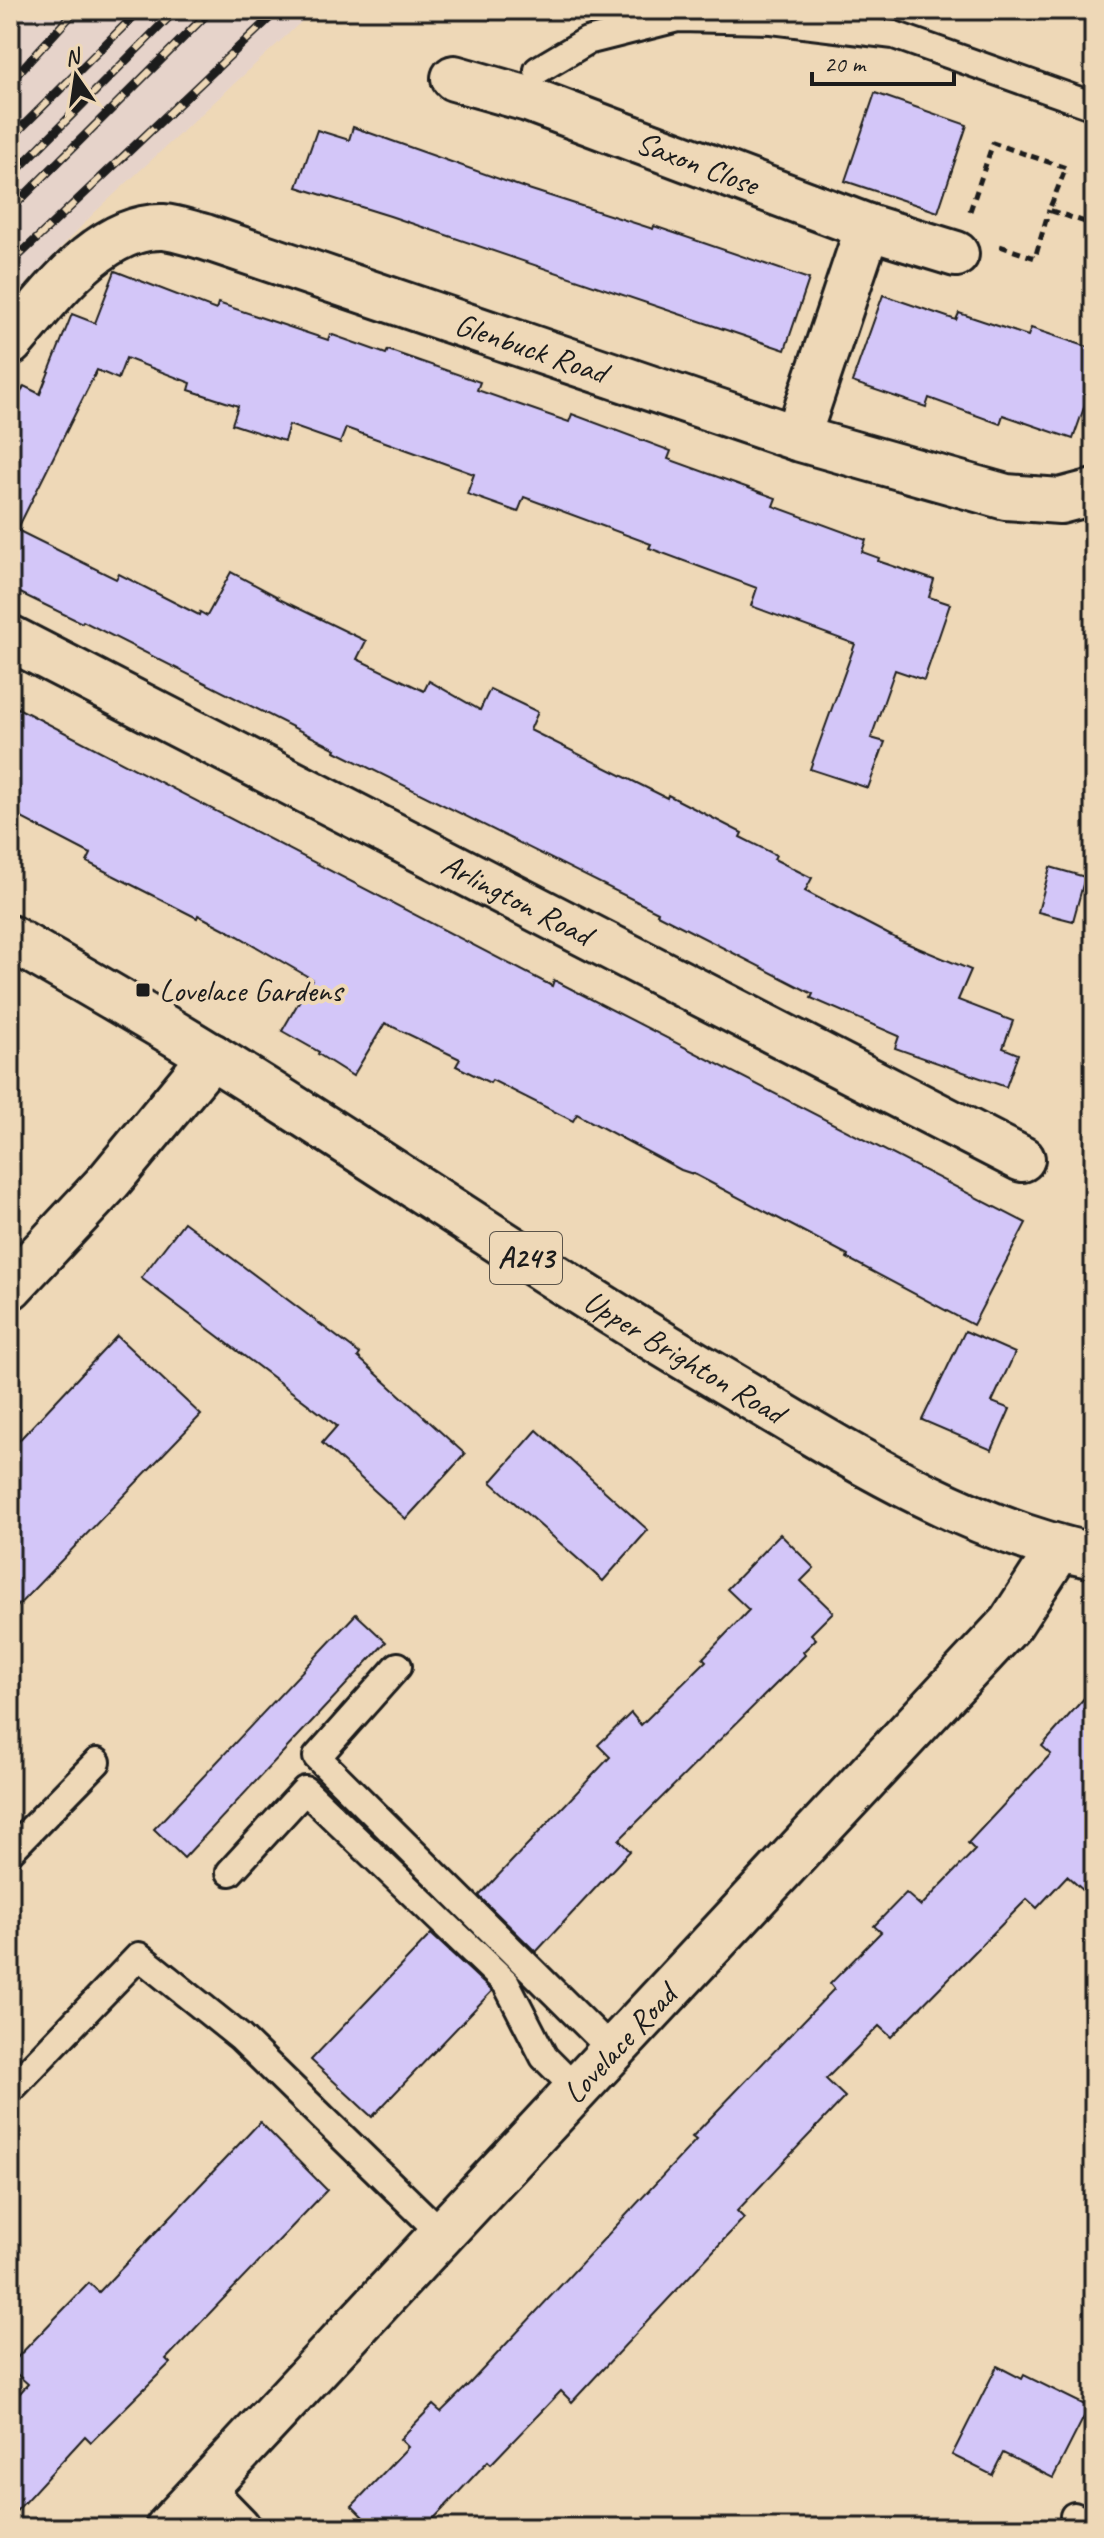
<svg xmlns="http://www.w3.org/2000/svg" width="1104" height="2538" font-family="Caveat,sans-serif">
	<style>
		.built { fill: #e6d3ca }
		.building { fill: #d3c6f8; stroke: #1c1c1c; stroke-width: 2 }
		.lines { fill: none; stroke-linecap: round; stroke-linejoin: round }
		.service-casing { stroke: #1c1c1c; stroke-width: 32 }
		.minor-casing { stroke: #1c1c1c; stroke-width: 50 }
		.primary-casing { stroke: #1c1c1c; stroke-width: 50 }
		.path { stroke: #1c1c1c; stroke-width: 5; stroke-dasharray: 8 6; stroke-linecap: butt }
		.service { stroke: #eed8b7; stroke-width: 26 }
		.minor { stroke: #eed8b7; stroke-width: 44 }
		.primary { stroke: #eed8b7; stroke-width: 44 }
		.rail-casing { stroke: #1c1c1c; stroke-width: 9 }
		.rail { stroke: #eed8b7; stroke-width: 6; stroke-dasharray: 18; stroke-linecap: butt }
		.poi-dot { fill: #1c1c1c; stroke: #eed8b7; stroke-width: 3 }
		.labels { text-anchor: middle; stroke-width: 8; stroke-linejoin: round; paint-order: stroke }
		.shield { fill: #eed8b7; stroke: #5b544a; stroke-width: 2 }
		.shield-label { font-size: 30px; font-weight: bold; fill: #1c1c1c }
		.street-label { font-size: 32px; fill: #1c1c1c; stroke: #eed8b7 }
		.poi-label { font-size: 32px; fill: #1c1c1c; stroke: #eed8b7; text-anchor: start }
	</style>
	<rect width="100%" height="100%" fill="#eed8b7"/>
	<filter id="ink" filterUnits="userSpaceOnUse"><feTurbulence type="fractalNoise" baseFrequency=".0125" numOctaves="2"/><feDisplacementMap in="SourceGraphic" scale="16" xChannelSelector="R" yChannelSelector="G"/><feConvolveMatrix kernelMatrix="1 2 1 2 8 2 1 2 1" color-interpolation-filters="sRGB"/></filter>
	<g filter="url(#ink)">
		<!-- built -->
		<polygon class="built" points="10,10 314,10 94,213 10,301"/>
		<!-- building -->
		<g class="building">
			<polygon points="875,93 967,125 938,212 845,181"/>
			<polygon points="353,127 519,186 653,229 654,226 809,279 785,350 390,216 297,187 317,130 349,140"/>
			<polygon points="115,271 216,310 218,303 328,340 330,334 386,354 388,350 480,382 477,390 569,422 572,414 671,451 668,459 776,498 773,506 866,540 862,552 879,558 878,561 934,580 929,597 950,604 924,680 895,670 871,738 885,742 868,788 810,769 855,644 751,606 757,588 649,548 651,544 524,497 518,512 467,494 474,474 402,448 346,428 340,443 289,425 284,441 232,424 238,406 189,390 191,383 126,358 118,379 97,370 17,530 116,579 119,574 199,615 200,612 207,616 231,572 278,597 277,598 366,641 357,659 424,691 429,681 480,710 490,689 538,712 530,730 667,798 668,795 742,833 740,837 776,855 774,859 812,878 805,891 899,940 971,970 958,1000 1013,1021 1003,1048 1018,1054 1006,1087 895,1048 899,1036 811,998 813,994 657,914 658,912 335,751 336,749 83,621 82,623 10,588 10,415 24,386 40,394 72,314 95,323"/>
			<polygon points="883,295 956,320 959,313 1028,336 1031,328 1094,349 1094,379 1073,439 1003,415 1000,424 929,398 926,407 852,382"/>
			<polygon points="10,704 552,986 554,980 1026,1223 973,1325 847,1258 848,1255 696,1175 681,1170 577,1114 573,1121 492,1080 490,1083 456,1066 460,1059 385,1023 353,1076 318,1054 319,1052 282,1031 312,979 238,936 198,915 197,918 87,862 91,854 10,812"/>
			<polygon points="1050,867 1085,877 1073,921 1038,912"/>
			<polygon points="184,1222 360,1354 358,1357 465,1454 406,1519 322,1443 337,1426 141,1278"/>
			<polygon points="965,1331 1015,1353 992,1402 1010,1409 992,1450 922,1420"/>
			<polygon points="117,1336 201,1415 10,1614 10,1450"/>
			<polygon points="537,1430 648,1530 603,1581 491,1482"/>
			<polygon points="780,1534 814,1568 801,1581 833,1612 811,1634 816,1639 803,1652 805,1655 619,1840 630,1851 536,1952 479,1896 610,1757 598,1745 631,1713 641,1725 706,1661 703,1658 749,1610 727,1589"/>
			<polygon points="356,1614 386,1642 184,1858 154,1829"/>
			<polygon points="1094,1687 1094,1900 1067,1876 1037,1908 1027,1899 891,2037 879,2026 826,2079 845,2097 737,2211 744,2218 572,2402 561,2391 491,2464 488,2461 425,2528 374,2528 352,2506 408,2447 400,2439 433,2405 441,2412 470,2383 696,2140 692,2137 834,1989 830,1984 881,1932 874,1926 906,1893 921,1906 975,1850 968,1843 1051,1754 1042,1746"/>
			<polygon points="431,1934 492,1991 372,2117 311,2060"/>
			<polygon points="260,2122 327,2190 166,2359 170,2363 91,2442 85,2436 10,2518 10,2404 28,2384 10,2368 10,2365 89,2283 99,2292"/>
			<polygon points="997,2366 1022,2379 1024,2375 1089,2407 1053,2478 1003,2453 992,2475 952,2455"/>
		</g>
		<g class="lines">
			<!-- service casing -->
			<g class="service-casing">
				<g id="service">
					<polyline points="538,70 587,41 678,18 771,20 894,35 1091,105"/>
					<polyline points="398,1666 317,1757 613,2051"/>
					<polyline points="10,1851 97,1762"/>
					<polyline points="230,1872 305,1790 506,1983 544,2057 577,2090"/>
					<polyline points="10,2090 139,1956 240,2037 442,2234"/>
					<polyline points="1074,2516 1094,2527"/>
				</g>
			</g>
			<!-- minor casing -->
			<g class="minor-casing">
				<g id="minor">
					<path id="s1" d="M 454,78 L 528,99 L 868,227 L 797,438"/>
					<polyline points="868,227 956,254"/>
					<path id="s2" d="M 10,343 C 48,300 99,225 163,227 C 177,228 192,234 205,237 L 797,438 L 1006,497 L 1060,501 L 1094,492"/>
					<path id="s3" d="M 10,638 L 1022,1159"/>
					<polyline points="10,1287 109,1181 212,1056"/>
					<polyline points="203,2492 238,2528"/>
					<path id="s4" d="M 168,2528 L 1011,1623 L 1059,1549"/>
				</g>
			</g>
			<!-- primary casing -->
			<g class="primary-casing">
				<g id="primary">
					<path id="s5" d="M 10,938 C 77,976 145,1015 211,1056 C 382,1161 547,1277 721,1379 C 838,1448 959,1528 1094,1556"/>
				</g>
			</g>
			<!-- path -->
			<g class="path">
				<polyline points="970,211 993,143 1066,168 1049,210 1094,225"/>
				<polyline points="1000,246 1035,258 1049,210"/>
			</g>
			<!-- service -->
			<use href="#service" class="service"/>
			<!-- minor -->
			<use href="#minor" class="minor"/>
			<!-- primary -->
			<use href="#primary" class="primary"/>
			<!-- rail casing -->
			<g class="rail-casing">
				<g id="rail">
					<polyline points="10,82 76,10"/>
					<polyline points="10,139 140,10"/>
					<polyline points="10,177 176,10"/>
					<polyline points="10,210 211,10"/>
					<polyline points="10,264 278,10"/>
				</g>
			</g>
			<!-- rail -->
			<use href="#rail" class="rail"/>
		</g>
	</g>
	<!-- markers -->
	<rect class="poi-dot" x="135" y="982" width="16" height="16" rx="4"/>
	<g class="labels">
		<!-- shield labels -->
		<rect class="shield" x="490" y="1232" width="72" height="52" rx="6"/>
		<g class="shield-label">
			<text x="526" y="1268">A243</text>
		</g>
		<!-- street labels -->
		<g class="street-label">
			<text dy="11" stroke="none"><textPath href="#s1" startOffset="258">Saxon Close</textPath></text>
			<text dy="11" stroke="none"><textPath href="#s2" startOffset="586">Glenbuck Road</textPath></text>
			<text dy="11" stroke="none"><textPath href="#s3" startOffset="570">Arlington Road</textPath></text>
			<text dy="11" stroke="none"><textPath href="#s5" startOffset="794">Upper Brighton Road</textPath></text>
			<text dy="11" stroke="none"><textPath href="#s4" startOffset="662">Lovelace Road</textPath></text>
		</g>
		<!-- poi labels -->
		<g class="poi-label">
			<text x="159" y="1001">Lovelace Gardens</text>
		</g>
	</g>
	<!-- margin -->
	<rect width="1104" height="2538" fill="none" stroke="#eed8b7" stroke-width="40"/>
	<rect x="20" y="20" width="1064" height="2498" fill="none" stroke="#1c1c1c" stroke-width="3" filter="url(#ink)"/>
	<!-- north arrow -->
	<g transform="translate(76 76) rotate(347)" stroke="#eed8b7" stroke-width="6" paint-order="stroke">
	<path d="M0-6L14 30L0 20L-14 30Z" fill="#1c1c1c"/>
	<text y="-12" font-size="22" font-weight="bold" text-anchor="middle" fill="#1c1c1c">N</text>
	</g>
	<!-- scale -->
	<path d="M812 72v12h142v-12" fill="none" stroke="#1c1c1c" stroke-width="4"/>
	<text x="824" y="72" font-size="24" fill="#1c1c1c" stroke="#eed8b7" stroke-width="6" paint-order="stroke">20 m</text>
</svg>
